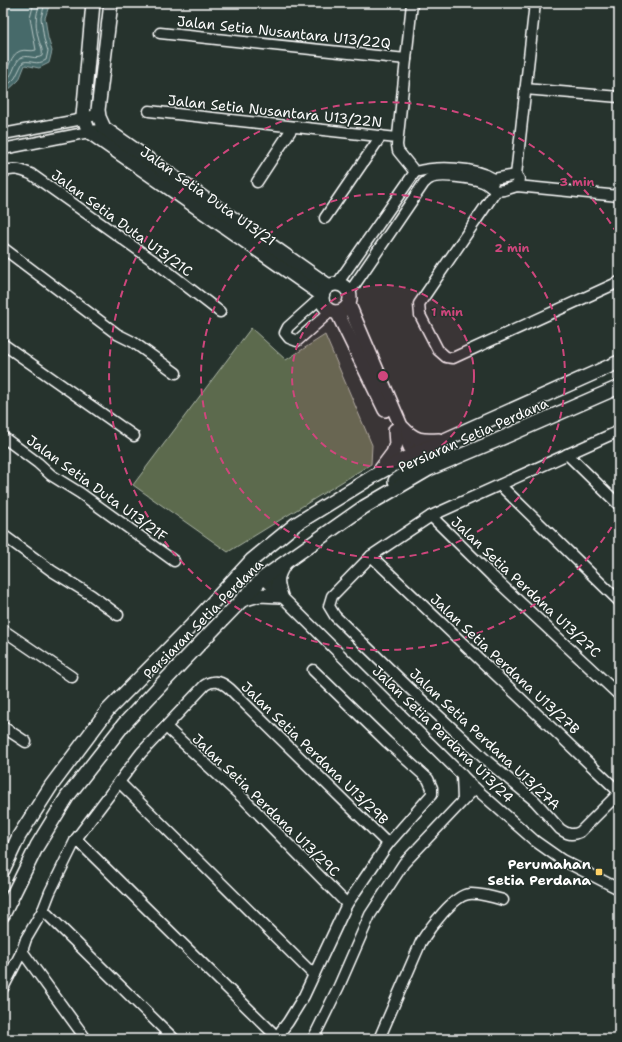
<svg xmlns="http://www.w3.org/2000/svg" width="622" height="1042" font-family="'Shantell Sans',sans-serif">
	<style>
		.green { fill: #5b6b4e; stroke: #adb5a6 }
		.water { fill: #476b6a; stroke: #91a6a6 }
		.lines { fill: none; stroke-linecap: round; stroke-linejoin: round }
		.shore { stroke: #b5c4c3; stroke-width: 1 }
		.minor-casing { stroke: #fff; stroke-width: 13 }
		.major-casing { stroke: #fff; stroke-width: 16 }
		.minor { stroke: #26332d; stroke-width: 10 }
		.major { stroke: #26332d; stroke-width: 13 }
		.ring { fill: none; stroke: #ce467c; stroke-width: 2; stroke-dasharray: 7 5 }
		.poi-dot { fill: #ffd166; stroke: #26332d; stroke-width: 1.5 }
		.labels { text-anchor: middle; stroke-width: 3; stroke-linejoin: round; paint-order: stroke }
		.street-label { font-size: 14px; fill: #fff; stroke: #26332d }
		.poi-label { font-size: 14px; font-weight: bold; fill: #fff; stroke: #26332d; text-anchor: end }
		.centre { fill: #ce467c; stroke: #26332d; stroke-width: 2 }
		.ring-label { font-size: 12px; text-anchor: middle; font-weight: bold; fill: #ce467c; stroke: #26332d; stroke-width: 3; stroke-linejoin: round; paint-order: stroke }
	</style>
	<rect width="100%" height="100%" fill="#26332d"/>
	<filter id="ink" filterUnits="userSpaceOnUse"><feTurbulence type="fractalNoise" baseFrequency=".025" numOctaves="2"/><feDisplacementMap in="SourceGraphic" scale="8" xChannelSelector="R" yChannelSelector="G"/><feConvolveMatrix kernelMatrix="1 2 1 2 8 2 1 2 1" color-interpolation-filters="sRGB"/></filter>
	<g filter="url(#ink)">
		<!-- green -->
		<polygon class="green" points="251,328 286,360 325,335 372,445 371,464 228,552 133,485"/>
		<!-- water -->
		<polygon class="water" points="10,3 50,3 45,18 48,38 52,51 49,63 39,68 25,65 19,80 3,95 3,14 7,10"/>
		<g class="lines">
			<!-- shore -->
			<g class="shore">
				<path d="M 3,75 C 10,68 10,55 20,51 C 25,49 31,52 36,50 L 30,18 L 34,3"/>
				<path d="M 3,83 C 5,81 8,78 10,76 C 15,70 15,59 23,57 C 29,55 35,60 42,56 C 43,50 41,46 39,41 C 35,26 35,17 40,3"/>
				<path d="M 3,90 L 15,78 L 23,62 C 32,60 36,66 46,60 L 48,51 L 44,39 L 41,18 L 45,3"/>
			</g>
			<!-- minor casing -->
			<g class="minor-casing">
				<g id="minor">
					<polyline points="412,3 397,145 398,151 415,172"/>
					<polyline points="160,33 406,59"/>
					<polyline points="525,89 619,97"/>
					<polyline points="149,111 397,138"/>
					<polyline points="3,134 83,119 98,114"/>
					<polyline points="3,149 89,132 104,128"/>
					<path d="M 3,172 C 13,167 21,170 31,174 L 158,264 L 220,312"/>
					<polyline points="257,182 293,127"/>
					<polyline points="492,185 494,179 516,175"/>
					<polyline points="517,186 519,179 516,175 535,3"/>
					<polyline points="496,191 419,304 420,315 438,350 446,357 453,358 619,282"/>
					<polyline points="325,218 381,136"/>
					<polyline points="3,248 117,334 133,342 176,373"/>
					<path d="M 337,284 L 415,172 C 438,166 474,167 494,179"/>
					<path d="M 349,293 L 424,183 C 426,182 427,180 429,179 C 438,173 473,178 483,182 C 488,184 491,188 496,191 L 504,190 L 517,186 L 619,196"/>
					<polyline points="322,300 316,302 288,327 285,333 289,338 297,341 331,311"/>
					<polyline points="3,344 134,436"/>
					<path d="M 619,431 L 431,516 L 371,556 L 332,596 L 329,606 L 335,616 L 408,687 L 487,761 L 535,801 L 560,829 C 567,834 572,836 580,832 L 619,793"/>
					<polyline points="3,437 38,463 51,475 80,493 174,561"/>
					<polyline points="567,454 619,505"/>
					<polyline points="500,485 619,601"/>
					<polyline points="431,516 492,576 619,695"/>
					<polyline points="3,535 52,571 91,595 118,615"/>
					<polyline points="371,556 619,792"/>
					<polyline points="263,578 475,788 535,841 562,860 619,889"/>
					<polyline points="3,630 72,677"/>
					<polyline points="3,727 26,742"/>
					<polyline points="166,727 244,799 347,904"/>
					<polyline points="462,775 463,800"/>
					<polyline points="119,782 314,975"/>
					<polyline points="76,839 277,1037"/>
					<polyline points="43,910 174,1039"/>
					<polyline points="22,951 86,1039"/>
					<path d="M 3,988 L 22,951 L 26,939 L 43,910 L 50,892 L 76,839 L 141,753 L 205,685 C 215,679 222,682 230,689 L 388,844"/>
					<polyline points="275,1039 288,1022 304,996 347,904 388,844 432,794 432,788 428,779 387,742 313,670"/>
					<polyline points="313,1039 339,986 370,915 404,863 475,788"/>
					<path d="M 379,1039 L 421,942 C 429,929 454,895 469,894 C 480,893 493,897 503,900"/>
				</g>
			</g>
			<!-- major casing -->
			<g class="major-casing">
				<g id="major">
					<polyline points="93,3 83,116 89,132 322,295"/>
					<polyline points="111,3 98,110 99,117 104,128 329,286"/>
					<circle cx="336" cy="298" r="14"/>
					<polyline points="349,305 413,454 415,461"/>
					<polyline points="337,312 385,410"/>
					<path d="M 403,428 C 415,441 422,441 439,440"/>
					<polyline points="381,469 393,453 396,444 395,430"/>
					<polyline points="395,481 404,475 415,463 426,462 438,458"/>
					<path d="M 242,600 L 259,595 L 281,596 C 276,581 276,577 284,564"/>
					<polyline points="3,870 19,836 51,786 108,710 192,625 252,560 296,524 377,474 413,454 619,362"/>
					<polyline points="3,915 37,846 67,797 124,724 208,635 263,578 364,507 429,469 493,442 619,387"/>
				</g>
			</g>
			<!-- minor -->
			<use href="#minor" class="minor"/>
			<!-- major -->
			<use href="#major" class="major"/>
		</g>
	</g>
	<!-- distance rings -->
	<circle cx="383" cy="376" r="91" fill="#ce467c" fill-opacity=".12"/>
	<g class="ring">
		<circle cx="383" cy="376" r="91"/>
		<circle cx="383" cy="376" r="182"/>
		<path d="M618 517A274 274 0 1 1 618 235"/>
	</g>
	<!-- markers -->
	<rect class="poi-dot" x="595" y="868" width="8" height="8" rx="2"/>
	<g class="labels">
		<!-- street labels -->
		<g class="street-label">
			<text transform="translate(284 32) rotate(6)" y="5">Jalan Setia Nusantara U13/22Q</text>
			<text transform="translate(275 111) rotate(6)" y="5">Jalan Setia Nusantara U13/22N</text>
			<text transform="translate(208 196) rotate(35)" y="5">Jalan Setia Duta U13/21</text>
			<text transform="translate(122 223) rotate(36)" y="5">Jalan Setia Duta U13/21C</text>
			<text transform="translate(473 435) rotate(-24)" y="5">Persiaran Setia Perdana</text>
			<text transform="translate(97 488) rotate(36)" y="5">Jalan Setia Duta U13/21F</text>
			<text transform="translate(526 587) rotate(43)" y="5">Jalan Setia Perdana U13/27C</text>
			<text transform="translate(203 619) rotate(-45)" y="5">Persiaran Setia Perdana</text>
			<text transform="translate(505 664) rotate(43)" y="5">Jalan Setia Perdana U13/27B</text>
			<text transform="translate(443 734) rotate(44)" y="5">Jalan Setia Perdana U13/24</text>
			<text transform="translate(485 739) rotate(43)" y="5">Jalan Setia Perdana U13/27A</text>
			<text transform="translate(315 753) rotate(44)" y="5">Jalan Setia Perdana U13/29B</text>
			<text transform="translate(266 805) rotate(44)" y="5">Jalan Setia Perdana U13/29C</text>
		</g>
		<!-- poi labels -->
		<g class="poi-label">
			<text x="591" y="869">Perumahan<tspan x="591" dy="16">Setia Perdana</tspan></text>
		</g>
	</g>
	<circle cx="383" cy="376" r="6" class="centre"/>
	<g class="ring-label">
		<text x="577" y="186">3 min</text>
		<text x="512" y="252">2 min</text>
		<text x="447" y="316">1 min</text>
	</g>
	<!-- margin -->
	<rect width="622" height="1042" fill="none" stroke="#26332d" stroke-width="16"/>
	<rect x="8" y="8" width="606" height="1026" fill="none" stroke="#fff" stroke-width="1.5" filter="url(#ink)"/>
</svg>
